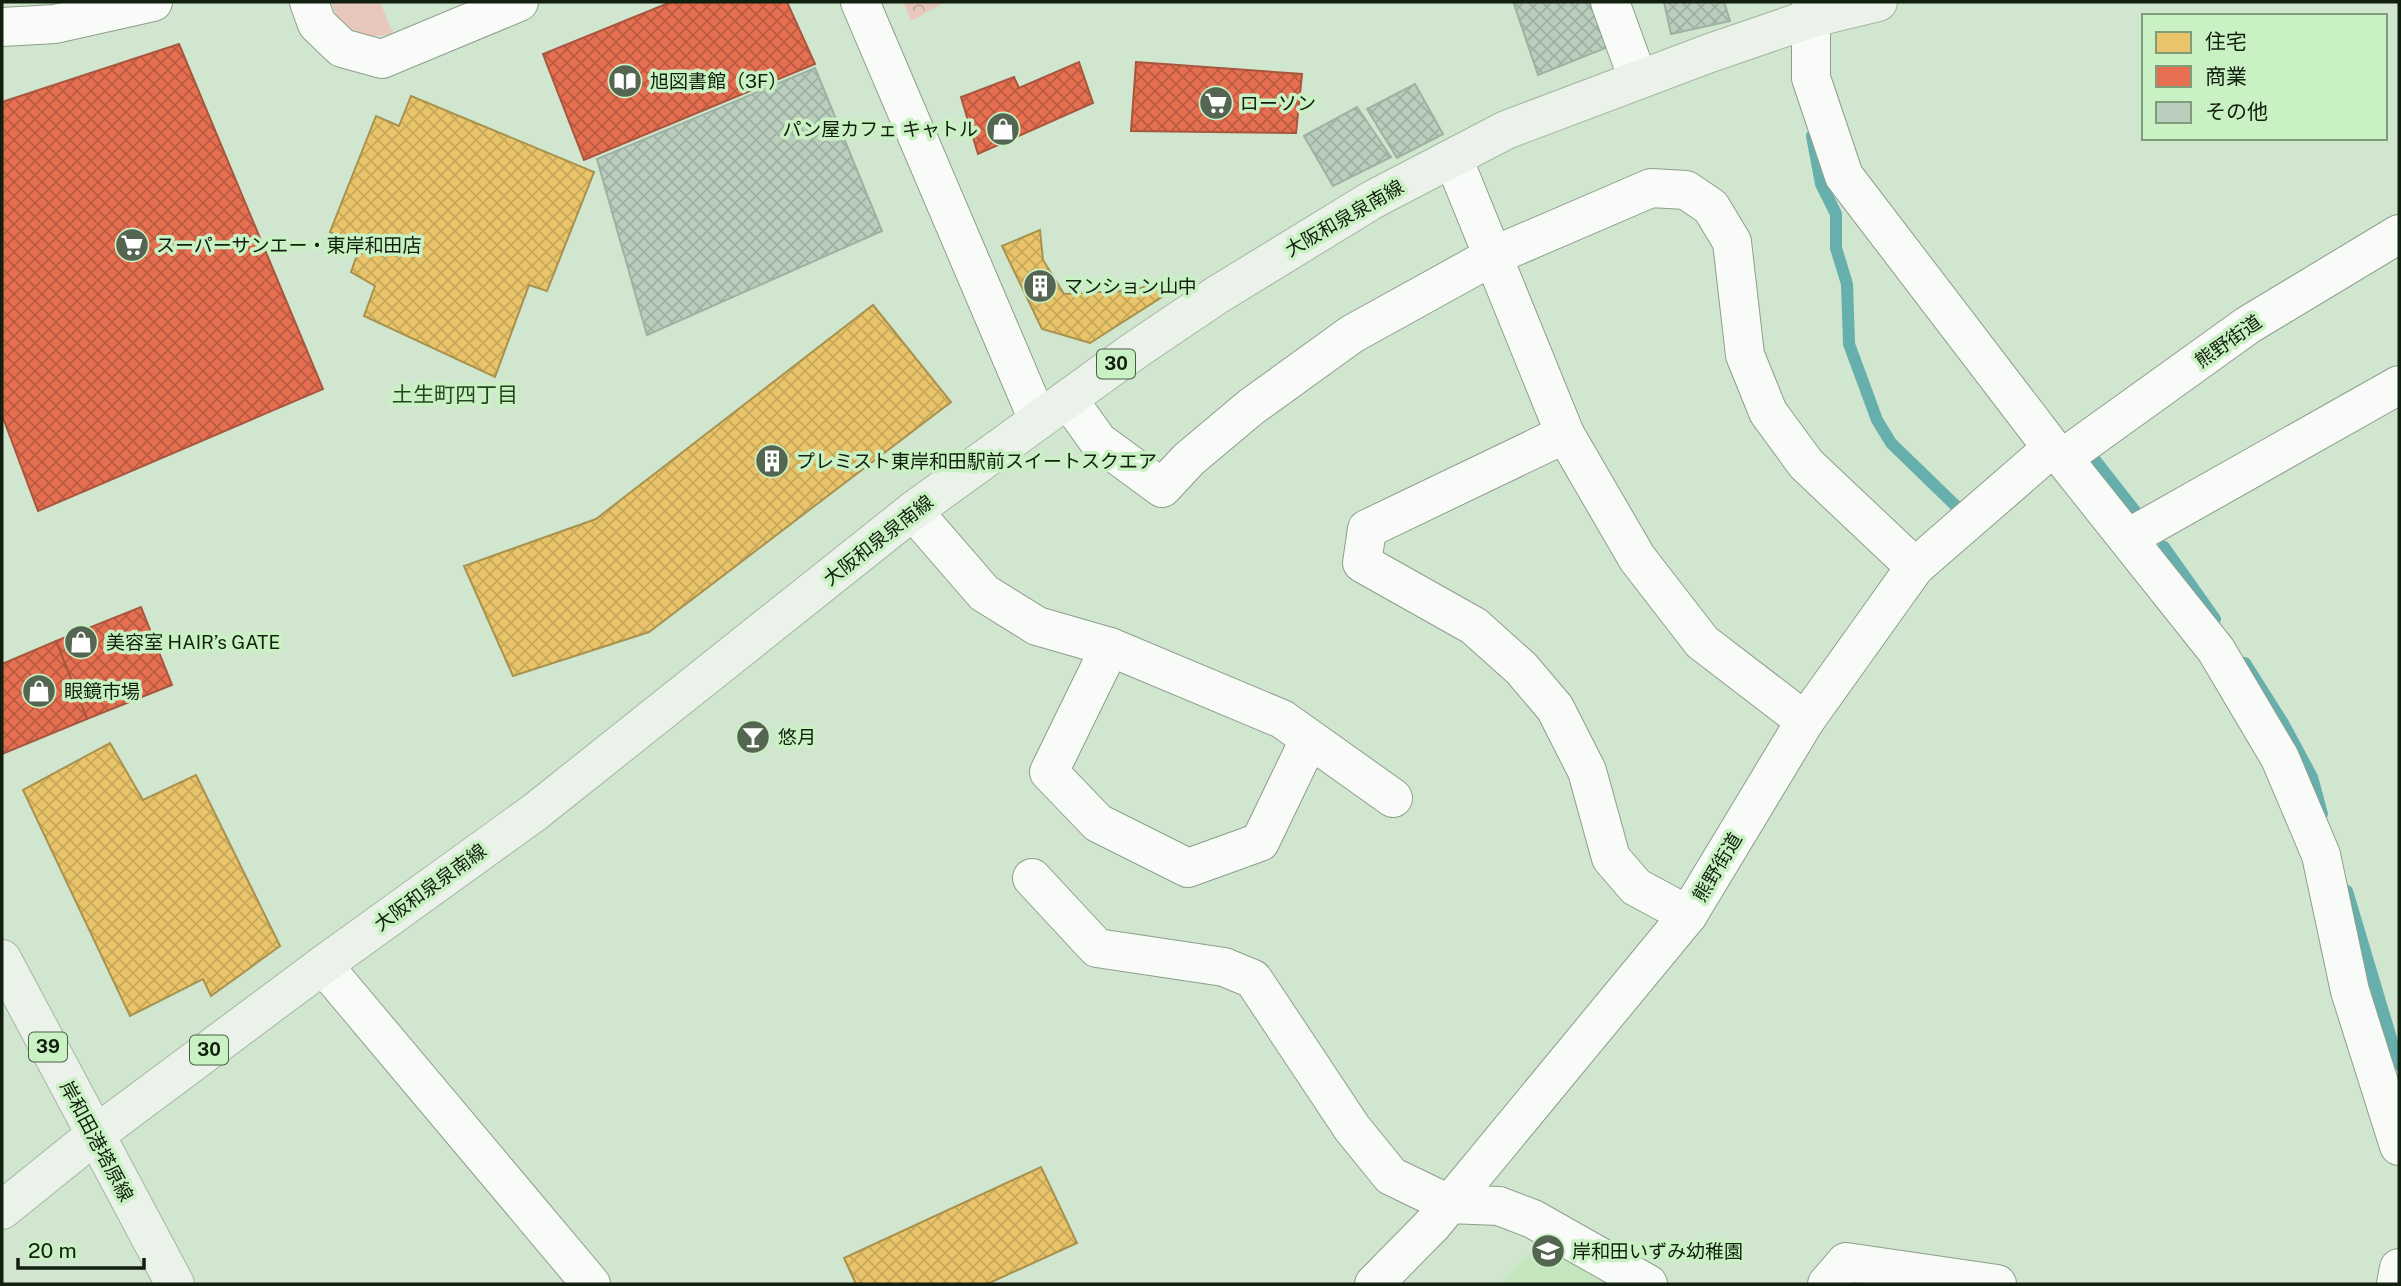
<svg xmlns="http://www.w3.org/2000/svg" width="2401" height="1286" font-family="'Public Sans','Noto Sans JP',sans-serif">
	<style>
		.built { fill: #c5e6bf }
		.grass { fill: #e8c8bc }
		.park { fill: url(#park-crowns) }
		.homes { fill: url(#homes-cross-hatch); stroke: #a8924e; stroke-width: 2 }
		.shops { fill: url(#shops-cross-hatch); stroke: #a7573d; stroke-width: 2 }
		.lines { fill: none; stroke-linecap: round; stroke-linejoin: round }
		.stream { stroke: #66afac; stroke-width: 12 }
		.building { fill: url(#building-cross-hatch); stroke: #9db2a1; stroke-width: 2 }
		.minor-casing { stroke: #8e9e8c; stroke-width: 40 }
		.tertiary-casing { stroke: #8e9e8c; stroke-width: 40 }
		.primary-casing { stroke: #a5b7a3; stroke-width: 40 }
		.minor { stroke: #f8fbf8; stroke-width: 38 }
		.tertiary { stroke: #f8fbf8; stroke-width: 38 }
		.primary { stroke: #eaf2e9; stroke-width: 38 }
		.labels { text-anchor: middle; stroke-width: 7; stroke-linejoin: round; paint-order: stroke }
		.shield { fill: #caf1c3; stroke: #485e44; stroke-width: 2 }
		.shield-label { font-size: 18px; font-weight: bold; fill: #111f0e }
		.poi-label { font-size: 19px; fill: #111f0e; stroke: #caf1c3; text-anchor: start }
		.street-label { font-size: 19px; fill: #111f0e; stroke: #caf1c3 }
		.neighbourhood-label { font-size: 21px; fill: #25451f; stroke: #caf1c3 }
	</style>
	<defs>
		<pattern id="park-crowns" width="20" height="18" patternUnits="userSpaceOnUse" patternTransform="scale(1.75)"><rect width="20" height="18" fill="#e8c8bc"/><path d="M2 6a3 3 0 1 1 6 0M12 15a3 3 0 1 1 6 0" fill="none" stroke="#c6aba0"/></pattern>
		<pattern id="homes-cross-hatch" width="8" height="8" patternUnits="userSpaceOnUse" patternTransform="scale(1.75)"><rect width="8" height="8" fill="#e9c46a"/><path d="M0 0l8 8M0 8l8-8" fill="none" stroke="#c7a85b"/></pattern>
		<pattern id="shops-cross-hatch" width="8" height="8" patternUnits="userSpaceOnUse" patternTransform="scale(1.75)"><rect width="8" height="8" fill="#e76f51"/><path d="M0 0l8 8M0 8l8-8" fill="none" stroke="#ba5b42"/></pattern>
		<pattern id="building-cross-hatch" width="8" height="8" patternUnits="userSpaceOnUse" patternTransform="scale(1.75)"><rect width="8" height="8" fill="#bacebe"/><path d="M0 0l8 8M0 8l8-8" fill="none" stroke="#9fb0a2"/></pattern>
	</defs>
	<rect width="100%" height="100%" fill="#d1e6ce"/>
	<!-- built -->
	<polygon class="built" points="1543,1240 1621,1284 1499,1284"/>
	<!-- grass -->
	<path class="grass" d="M 332,2 L 380,2 L 393,33 C 367,42 337,30 332,2 Z"/>
	<!-- park -->
	<polygon class="park" points="903,2 946,2 911,21"/>
	<!-- homes -->
	<g class="homes">
		<polygon points="411,96 594,172 547,291 529,285 495,377 364,316 375,286 351,272 360,246 330,232 376,116 399,126"/>
		<polygon points="1040,230 1043,260 1064,294 1136,290 1159,281 1165,295 1090,343 1042,329 1002,246"/>
		<polygon points="873,305 951,402 649,632 513,676 464,566 596,519"/>
		<polygon points="110,743 143,800 196,775 280,946 211,996 203,979 130,1016 23,790"/>
		<polygon points="1041,1167 1077,1243 987,1284 856,1284 844,1258"/>
	</g>
	<!-- shops -->
	<g class="shops">
		<polygon points="671,2 787,2 815,64 584,160 543,54"/>
		<polygon points="179,44 323,389 38,511 2,415 2,102"/>
		<polygon points="1079,62 1093,103 978,154 961,97 1014,77 1019,88"/>
		<polygon points="1136,62 1302,74 1296,133 1131,131"/>
		<polygon points="141,607 172,685 87,719 56,641"/>
		<polygon points="56,641 87,719 2,754 2,664"/>
	</g>
	<g class="lines">
		<!-- stream -->
		<g class="stream">
			<polyline points="1812,136 1821,184 1836,214 1836,248 1847,284 1849,344 1877,420 1891,443 1956,506"/>
			<polyline points="2095,460 2135,511"/>
			<polyline points="2164,547 2215,619"/>
			<polyline points="2245,663 2283,723 2312,777 2322,814"/>
			<polyline points="2347,891 2399,1065"/>
		</g>
	</g>
	<!-- building -->
	<g class="building">
		<polygon points="1519,2 1589,2 1608,47 1538,75 1514,4"/>
		<polygon points="1664,2 1724,2 1730,21 1671,34"/>
		<polygon points="815,68 882,231 647,335 597,159"/>
		<polygon points="1415,84 1443,134 1397,158 1367,109"/>
		<polygon points="1357,107 1391,157 1333,186 1304,136"/>
	</g>
	<g class="lines">
		<!-- minor casing -->
		<g class="minor-casing">
			<g id="minor">
				<polyline points="309,2 317,24 342,48 382,59 519,2"/>
				<polyline points="860,2 1038,420"/>
				<polyline points="1610,2 1638,79"/>
				<polyline points="1811,2 1811,78 1844,176 2052,448 2063,458 2216,650 2280,758 2321,855 2350,991 2399,1146"/>
				<polyline points="1453,158 1565,434 1637,558 1702,642 1805,721"/>
				<polyline points="1068,399 1098,441 1162,488 1189,459 1251,407 1352,334 1493,256 1651,188 1686,190 1711,207 1732,242 1745,355 1768,412 1806,464 1915,567"/>
				<polyline points="1565,434 1367,529 1362,563 1474,626 1521,668 1555,708 1587,771 1611,858 1636,887 1688,915"/>
				<polyline points="2063,458 2248,325 2399,234"/>
				<polyline points="913,511 984,593 1037,626 1110,647 1282,719 1393,798"/>
				<polyline points="2128,538 2399,385"/>
				<polyline points="1110,647 1049,772 1098,823 1188,868 1260,842 1309,740"/>
				<polyline points="1032,878 1097,948 1224,967 1253,979 1352,1128 1391,1176 1449,1204 1499,1206 1533,1219 1648,1284"/>
				<polyline points="323,965 591,1284"/>
				<polyline points="1374,1284 1433,1224 1688,915 1805,721 1915,567 2052,448"/>
				<polyline points="1827,1284 1846,1262 1997,1284"/>
				<polyline points="2396,1284 2399,1268"/>
			</g>
		</g>
		<!-- tertiary casing -->
		<g class="tertiary-casing">
			<polyline id="tertiary" points="2,27 55,24 153,2"/>
		</g>
		<!-- primary casing -->
		<g class="primary-casing">
			<g id="primary">
				<polyline points="2,959 175,1284"/>
				<polyline points="2,1210 95,1135 323,965 535,812 913,511 1134,351 1217,295 1372,200 1506,130 1710,53 1812,18 1878,2"/>
			</g>
		</g>
		<!-- minor -->
		<use href="#minor" class="minor"/>
		<!-- tertiary -->
		<use href="#tertiary" class="tertiary"/>
		<!-- primary -->
		<use href="#primary" class="primary"/>
	</g>
	<!-- icons -->
	<defs>
		<g id="library-disc" transform="scale(1.75)"><circle r="9.5" fill="#546551" stroke="#caf1c3"/><path d="M-6-4Q-3-5.5-.7-3.5V5Q-3 3-6 4ZM6-4Q3-5.5 .7-3.5V5Q3 3 6 4Z" fill="#fff"/></g>
		<g id="supermarket-disc" transform="scale(1.75)"><circle r="9.5" fill="#546551" stroke="#caf1c3"/><path d="M-6-5.5h2.5l.6 2H6L4.5 2H-2.5L-4.4-4H-6ZM-1.5 3.2a1.3 1.3 0 1 0 .1 0ZM3 3.2a1.3 1.3 0 1 0 .1 0Z" fill="#fff"/></g>
		<g id="shop-disc" transform="scale(1.75)"><circle r="9.5" fill="#546551" stroke="#caf1c3"/><path d="M-5-2.5h2.3a2.7 3.5 0 0 1 5.4 0H5L5.5 6h-11ZM-1.5-2.5h3a1.5 2.3 0 0 0-3 0Z" fill="#fff"/></g>
		<g id="building-disc" transform="scale(1.75)"><circle r="9.5" fill="#546551" stroke="#caf1c3"/><path d="M-4-6H4V6H1V3H-1V6H-4ZM-2.5-4.3h1.7v1.8h-1.7ZM.8-4.3h1.7v1.8H.8ZM-2.5-1h1.7V.8h-1.7ZM.8-1h1.7V.8H.8Z" fill="#fff"/></g>
		<g id="bar-disc" transform="scale(1.75)"><circle r="9.5" fill="#546551" stroke="#caf1c3"/><path d="M-6-5H6L.8 .8V4.5H3.5V6h-7V4.5H-.8V.8Z" fill="#fff"/></g>
		<g id="school-disc" transform="scale(1.75)"><circle r="9.5" fill="#546551" stroke="#caf1c3"/><path d="M0-5L7-2L0 1L-7-2ZM-4 1L0 2.5L4 1V4Q0 6-4 4Z" fill="#fff"/></g>
	</defs>
	<g fill-rule="evenodd">
		<use href="#library-disc" x="625" y="81"/>
		<use href="#supermarket-disc" x="1216" y="103"/>
		<use href="#shop-disc" x="1003" y="129"/>
		<use href="#supermarket-disc" x="132" y="245"/>
		<use href="#building-disc" x="1040" y="286"/>
		<use href="#building-disc" x="772" y="461"/>
		<use href="#shop-disc" x="81" y="642"/>
		<use href="#shop-disc" x="39" y="691"/>
		<use href="#bar-disc" x="753" y="737"/>
		<use href="#school-disc" x="1548" y="1251"/>
	</g>
	<g class="labels">
		<!-- shield labels -->
		<g class="shield">
			<rect x="1097" y="349.5" width="38" height="29" rx="5"/>
			<rect x="29" y="1032.5" width="38" height="29" rx="5"/>
			<rect x="190" y="1035.5" width="38" height="29" rx="5"/>
		</g>
		<g class="shield-label">
			<text x="1116" y="370">30</text>
			<text x="48" y="1053">39</text>
			<text x="209" y="1056">30</text>
		</g>
		<!-- poi labels -->
		<g class="poi-label">
			<text x="650" y="88">旭図書館（3F）</text>
			<text x="1240" y="110">ローソン</text>
			<text x="978" y="136" text-anchor="end">パン屋カフェ キャトル</text>
			<text x="156" y="252">スーパーサンエー・東岸和田店</text>
			<text x="1064" y="293">マンション山中</text>
			<text x="796" y="468">プレミスト東岸和田駅前スイートスクエア</text>
			<text x="106" y="649">美容室 HAIR’s GATE</text>
			<text x="64" y="698">眼鏡市場</text>
			<text x="778" y="744">悠月</text>
			<text x="1572" y="1258">岸和田いずみ幼稚園</text>
		</g>
		<!-- street labels -->
		<g class="street-label">
			<text transform="translate(1344 218) rotate(-30)" y="7">大阪和泉泉南線</text>
			<text transform="translate(2228 341) rotate(-35)" y="7">熊野街道</text>
			<text transform="translate(878 540) rotate(-38)" y="7">大阪和泉泉南線</text>
			<text transform="translate(1717 867) rotate(-59)" y="7">熊野街道</text>
			<text transform="translate(430 887) rotate(-36)" y="7">大阪和泉泉南線</text>
			<text transform="translate(97 1141) rotate(62)" y="7">岸和田港塔原線</text>
		</g>
		<!-- neighbourhood labels -->
		<g class="neighbourhood-label">
			<text x="455" y="402">土生町四丁目</text>
		</g>
	</g>
	<!-- border -->
	<rect width="2401" height="1286" fill="none" stroke="#111f0e" stroke-width="7"/>
	<!-- legend -->
	<rect x="2142" y="14" width="245" height="126" fill="#caf1c3" stroke="#809d7b" stroke-width="2"/>
	<rect x="2156" y="32" width="35" height="21" fill="#e9c46a" stroke="#809d7b" stroke-width="2"/>
	<text x="2205" y="49" font-size="21" fill="#111f0e">住宅</text>
	<rect x="2156" y="66" width="35" height="21" fill="#e76f51" stroke="#809d7b" stroke-width="2"/>
	<text x="2205" y="84" font-size="21" fill="#111f0e">商業</text>
	<rect x="2156" y="102" width="35" height="21" fill="#bacebe" stroke="#809d7b" stroke-width="2"/>
	<text x="2205" y="119" font-size="21" fill="#111f0e">その他</text>
	<!-- scale -->
	<path d="M18 1258v10h126v-10" fill="none" stroke="#111f0e" stroke-width="3.5"/>
	<text x="28" y="1258" font-size="21" fill="#111f0e" stroke="#caf1c3" stroke-width="5" paint-order="stroke">20 m</text>
</svg>
